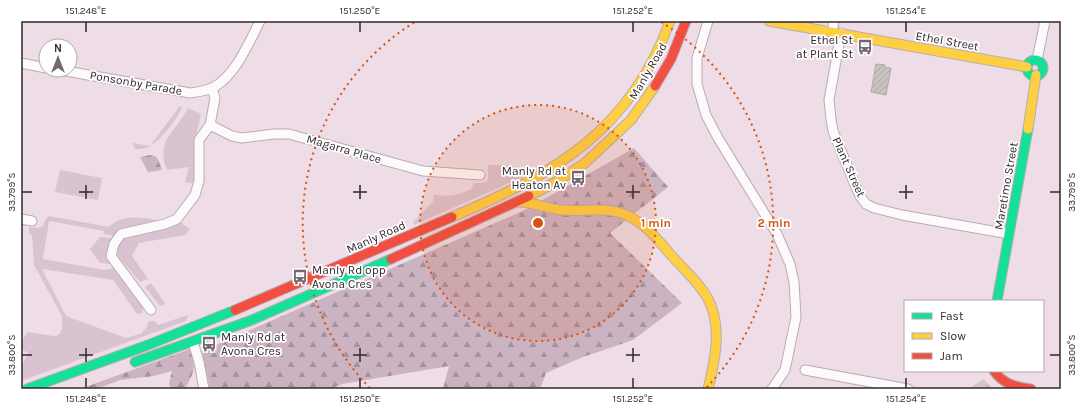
<svg xmlns="http://www.w3.org/2000/svg" width="1082" height="410" font-family="Karla,sans-serif">
	<style>
		.grass { fill: #dac3d0 }
		.forest { fill: url(#forest-firs) }
		.park { fill: url(#park-tufts) }
		.building { fill: url(#building-hatch); stroke: #b0aaaa }
		.lines { fill: none; stroke-linecap: round; stroke-linejoin: round }
		.street-casing { stroke: #b9acb3; stroke-width: 11 }
		.fast-casing { stroke: #b9acb3; stroke-width: 11 }
		.slow-casing { stroke: #b9acb3; stroke-width: 11 }
		.jam-casing { stroke: #b9acb3; stroke-width: 11 }
		.street { stroke: #fcfafb; stroke-width: 9 }
		.fast { stroke: #16e098; stroke-width: 9 }
		.slow { stroke: #ffcf43; stroke-width: 9 }
		.jam { stroke: #f24e42; stroke-width: 9 }
		.ticks { fill: none; stroke: #32272e; stroke-width: 1.5 }
		.ring { fill: none; stroke: #d6540f; stroke-width: 2; stroke-dasharray: 2 4 }
		.labels { text-anchor: middle; stroke-width: 3.5; stroke-linejoin: round; paint-order: stroke }
		.poi-label { font-size: 12px; fill: #32272e; stroke: #fff; text-anchor: end }
		.street-label { font-size: 12px; fill: #32272e; stroke: #fff }
		.centre { fill: #d6540f; stroke: #fff; stroke-width: 2 }
		.ring-label { font-size: 12px; text-anchor: middle; font-weight: bold; fill: #d6540f; stroke: #fff; stroke-width: 3.5; stroke-linejoin: round; paint-order: stroke }
		.neatline { fill: none; stroke: #32272e; stroke-width: 1.5 }
		.ticks-label { font-size: 10px; text-anchor: middle; fill: #32272e }
	</style>
	<defs>
		<pattern id="forest-firs" width="22" height="20" patternUnits="userSpaceOnUse"><rect width="22" height="20" fill="#ccb3c2"/><path d="M5 1l3.5 6h-7zM16 11l3.5 6h-7z" fill="#a6929e"/></pattern>
		<pattern id="park-tufts" width="24" height="20" patternUnits="userSpaceOnUse"><rect width="24" height="20" fill="#dac3d0"/><path d="M3 7l-1-3M5 7V3M7 7l1-3M15 17l-1-3M17 17v-4M19 17l1-3" fill="none" stroke="#bca8b3"/></pattern>
		<pattern id="building-hatch" width="6" height="6" patternUnits="userSpaceOnUse"><rect width="6" height="6" fill="#c8c3c1"/><path d="M-1 1l2-2M0 6l6-6M5 7l2-2" fill="none" stroke="#aca8a6"/></pattern>
	</defs>
	<rect width="100%" height="100%" fill="#eedde7"/>
	<!-- grass -->
	<g class="grass">
		<path d="M 179,107 L 182,107 C 177,119 162,139 150,146 C 146,149 140,149 135,149 L 132,143 L 150,146 Z"/>
		<path d="M 188,108 L 201,114 L 195,140 L 194,181 L 192,183 L 185,182 L 189,167 L 167,170 C 155,140 176,132 188,108 Z"/>
		<path d="M 488,165 L 505,165 L 532,169 L 521,178 L 414,225 L 413,222 L 433,202 L 434,194 C 447,198 459,195 471,189 L 474,183 C 493,183 487,180 488,165 Z"/>
		<polygon points="60,170 102,178 98,200 55,192"/>
		<path d="M 49,216 L 109,227 C 121,214 141,217 157,220 L 156,221 C 141,224 128,228 114,236 L 103,234 L 104,231 L 49,221 L 43,259 L 105,270 L 113,268 L 117,269 L 142,303 L 143,313 L 137,314 L 113,280 L 42,269 L 66,316 L 126,338 L 143,333 L 142,331 L 145,330 L 149,321 L 155,321 L 158,325 L 188,315 L 186,321 L 21,381 L 21,364 L 23,363 L 28,353 L 21,349 L 21,340 L 24,338 L 27,332 L 54,336 L 59,335 L 62,329 L 62,316 L 34,265 L 32,235 L 29,234 L 29,227 L 38,228 L 43,226 L 45,220 Z"/>
		<polygon points="180,222 190,229 185,235 139,243 132,256 148,279 140,282 118,256 117,249 118,245 124,237 162,229"/>
		<path d="M 100,237 L 111,238 C 109,243 107,248 108,253 C 109,258 111,259 110,264 L 100,263 L 90,249 Z"/>
		<polygon points="151,283 164,302 165,304 160,306 145,287"/>
	</g>
	<!-- forest -->
	<g class="forest">
		<polygon points="634,148 668,187 610,233 682,303 633,340 583,357 546,373 540,389 443,389 449,366 342,384 331,389 210,389 202,351 525,210"/>
		<polygon points="151,155 155,156 158,159 162,170 148,172 140,157"/>
		<path d="M 190,349 C 196,370 195,370 185,389 L 171,389 L 169,384 L 172,371 L 154,376 L 120,380 L 96,389 L 80,389 Z"/>
	</g>
	<!-- park -->
	<polygon class="park" points="983,379 993,389 968,389"/>
	<!-- building -->
	<polygon class="building" points="876,64 885,65 884,67 891,68 886,95 871,92"/>
	<g class="lines">
		<!-- street casing -->
		<g class="street-casing">
			<g id="street">
				<polyline points="708,21 697,58 697,84 706,115 718,138 777,234 790,264 794,282 796,317 785,370 772,389"/>
				<polyline points="832,32 834,21"/>
				<polyline points="841,33 829,100 831,119 833,131 855,185 860,196 866,204 874,208 902,215 1009,234"/>
				<polyline points="1037,60 1045,21"/>
				<polyline points="21,63 46,68"/>
				<path d="M 60,70 L 190,93 C 198,92 207,91 214,87 C 236,75 249,42 260,21"/>
				<polyline points="210,125 232,136 242,138 274,134 289,134 423,171 480,175"/>
				<polyline points="21,219 32,221"/>
				<polyline points="151,310 111,256 114,244 121,234 165,224 177,219 195,195 199,181 199,140 210,125 215,98 212,88"/>
				<polyline points="193,342 199,362 204,389"/>
				<polyline points="805,370 908,389"/>
			</g>
		</g>
		<!-- fast casing -->
		<g class="fast-casing">
			<g id="fast">
				<circle cx="1035" cy="68" r="8"/>
				<polyline points="997,301 1028,129"/>
				<polyline points="135,362 252,320 391,259"/>
				<polyline points="27,389 148,345 235,310"/>
			</g>
		</g>
		<!-- slow casing -->
		<g class="slow-casing">
			<g id="slow">
				<polyline points="769,21 1027,67"/>
				<polyline points="1028,129 1036,75"/>
				<polyline points="529,196 554,183 585,163 631,120 655,86"/>
				<path d="M 518,202 C 534,202 547,209 563,210 C 584,212 606,206 626,215 C 645,223 658,240 671,255 C 683,269 698,281 707,297 C 723,325 715,360 708,389"/>
				<path d="M 452,217 C 554,174 630,132 670,21"/>
			</g>
		</g>
		<!-- jam casing -->
		<g class="jam-casing">
			<g id="jam">
				<polyline points="655,86 671,59 686,21"/>
				<polyline points="391,259 529,196"/>
				<polyline points="235,310 452,217"/>
				<path d="M 994,371 C 1003,384 1016,387 1031,389"/>
			</g>
		</g>
		<!-- street -->
		<use href="#street" class="street"/>
		<!-- fast -->
		<use href="#fast" class="fast"/>
		<!-- slow -->
		<use href="#slow" class="slow"/>
		<!-- jam -->
		<use href="#jam" class="jam"/>
	</g>
	<!-- ticks -->
	<path class="ticks" d="M 86,22 L 86,32M 360,22 L 360,32M 633,22 L 633,32M 906,22 L 906,32M 86,185 L 86,199M 360,185 L 360,199M 633,185 L 633,199M 906,185 L 906,199M 22,192 L 32,192M 79,192 L 93,192M 353,192 L 367,192M 626,192 L 640,192M 899,192 L 913,192M 1050,192 L 1060,192M 86,348 L 86,362M 360,348 L 360,362M 633,348 L 633,362M 22,355 L 32,355M 79,355 L 93,355M 353,355 L 367,355M 626,355 L 640,355M 1050,355 L 1060,355M 86,378 L 86,388M 360,378 L 360,388M 633,378 L 633,388M 906,378 L 906,388"/>
	<!-- distance rings -->
	<circle cx="538" cy="223" r="118" fill="#d6540f" fill-opacity=".12"/>
	<g class="ring">
		<circle cx="538" cy="223" r="118"/>
		<path d="M370 388A236 236 0 0 1 415 22M661 22A236 236 0 0 1 706 388"/>
	</g>
	<!-- icons -->
	<defs>
		<g id="bus-bare" transform="scale(1.2)"><path d="M-5-6H5V4H4V6H2V4H-2V6H-4V4H-5ZM-3.5-4V0h7V-4ZM-3.5 1.2v1.5H-2V1.2ZM2 1.2v1.5H3.5V1.2Z" fill="#74676f" stroke="#fff" stroke-width="2.5" paint-order="stroke"/></g>
	</defs>
	<g fill-rule="evenodd">
		<use href="#bus-bare" x="865" y="47"/>
		<use href="#bus-bare" x="578" y="178"/>
		<use href="#bus-bare" x="300" y="277"/>
		<use href="#bus-bare" x="209" y="344"/>
	</g>
	<g class="labels">
		<!-- poi labels -->
		<g class="poi-label">
			<text x="853" y="44">Ethel St<tspan x="853" dy="14">at Plant St</tspan></text>
			<text x="566" y="175">Manly Rd at<tspan x="566" dy="14">Heaton Av</tspan></text>
			<text x="312" y="274" text-anchor="start">Manly Rd opp<tspan x="312" dy="14">Avona Cres</tspan></text>
			<text x="221" y="341" text-anchor="start">Manly Rd at<tspan x="221" dy="14">Avona Cres</tspan></text>
		</g>
		<!-- street labels -->
		<g class="street-label">
			<text transform="translate(947 41) rotate(10)" y="4">Ethel Street</text>
			<text transform="translate(648 71) rotate(-60)" y="4">Manly Road</text>
			<text transform="translate(136 83) rotate(10)" y="4">Ponsonby Parade</text>
			<text transform="translate(344 149) rotate(16)" y="4">Magarra Place</text>
			<text transform="translate(849 167) rotate(66)" y="4">Plant Street</text>
			<text transform="translate(1006 186) rotate(-80)" y="4">Maretimo Street</text>
			<text transform="translate(376 237) rotate(-24)" y="4">Manly Road</text>
		</g>
	</g>
	<circle cx="538" cy="223" r="6" class="centre"/>
	<g class="ring-label">
		<text x="656" y="227">1 min</text>
		<text x="774" y="227">2 min</text>
	</g>
	<!-- border -->
	<rect width="1082" height="410" fill="none" stroke="#ffffff" stroke-width="44"/>
	<!-- legend -->
	<rect x="904" y="300" width="140" height="72" fill="#ffffff" stroke="#ada9ab"/>
	<rect x="912" y="313" width="20" height="6" fill="#16e098" stroke="#ada9ab"/>
	<text x="940" y="320" font-size="12" fill="#32272e">Fast</text>
	<rect x="912" y="333" width="20" height="6" fill="#ffcf43" stroke="#ada9ab"/>
	<text x="940" y="340" font-size="12" fill="#32272e">Slow</text>
	<rect x="912" y="353" width="20" height="6" fill="#f24e42" stroke="#ada9ab"/>
	<text x="940" y="360" font-size="12" fill="#32272e">Jam</text>
	<!-- north arrow -->
	<g transform="translate(58 58)"><circle r="19" fill="#ffffff" stroke="#ada9ab"/>
	<path d="M0-3L7 15L0 10L-7 15Z" fill="#74676f"/>
	<text y="-6" font-size="11" font-weight="bold" text-anchor="middle" fill="#32272e">N</text>
	</g>
	<rect x="22" y="22" width="1038" height="366" class="neatline"/>
	<g class="ticks-label">
		<text x="86" y="14">151.248°E</text>
		<text x="360" y="14">151.250°E</text>
		<text x="633" y="14">151.252°E</text>
		<text x="906" y="14">151.254°E</text>
		<text transform="translate(11 192) rotate(-90)" y="4">33.799°S</text>
		<text transform="translate(1071 192) rotate(-90)" y="4">33.799°S</text>
		<text transform="translate(11 355) rotate(-90)" y="4">33.800°S</text>
		<text transform="translate(1071 355) rotate(-90)" y="4">33.800°S</text>
		<text x="86" y="402">151.248°E</text>
		<text x="360" y="402">151.250°E</text>
		<text x="633" y="402">151.252°E</text>
		<text x="906" y="402">151.254°E</text>
	</g>
</svg>
